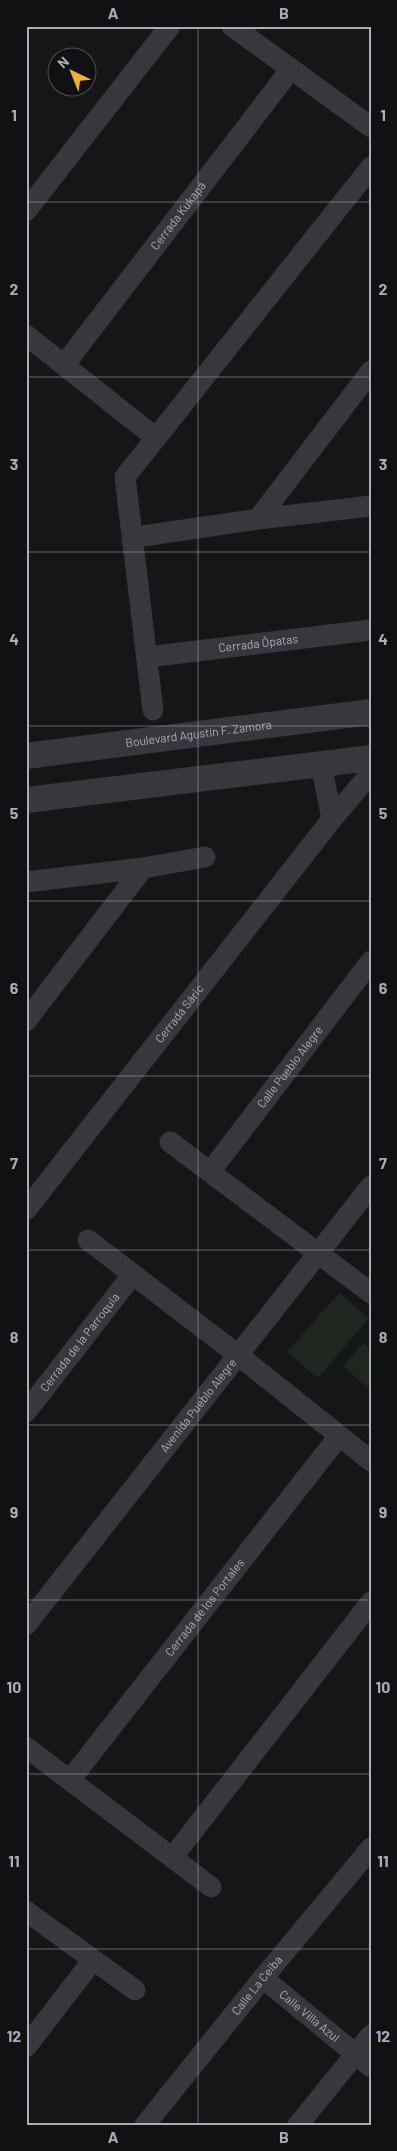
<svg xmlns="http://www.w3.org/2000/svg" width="397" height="2151" font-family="Barlow,sans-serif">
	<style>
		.green { fill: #1e261f }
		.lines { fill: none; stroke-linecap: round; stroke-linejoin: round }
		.minor { stroke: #37383d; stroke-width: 21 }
		.tertiary { stroke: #37383d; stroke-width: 26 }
		.grid { fill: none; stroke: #a8adb8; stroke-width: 1; stroke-opacity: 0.55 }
		.labels { text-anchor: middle; stroke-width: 4; stroke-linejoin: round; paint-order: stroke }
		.street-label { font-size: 12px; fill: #a8adb8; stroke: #111113 }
		.neatline { fill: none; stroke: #a8adb8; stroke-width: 2 }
		.grid-label { font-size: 16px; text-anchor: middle; font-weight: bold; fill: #a8adb8 }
	</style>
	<rect width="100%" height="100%" fill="#161618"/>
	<!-- green -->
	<g class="green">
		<polygon points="339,1293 369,1318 318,1378 287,1352"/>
		<polygon points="363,1343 371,1350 371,1390 343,1366"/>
	</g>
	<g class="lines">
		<!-- minor -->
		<g class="minor">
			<polyline points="232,26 371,127"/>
			<polyline points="26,211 170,26"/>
			<polyline points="26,335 156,438"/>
			<path id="s1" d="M 64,365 L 291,69"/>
			<polyline points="258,519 371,371"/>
			<polyline points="132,540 136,537 258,519 371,506"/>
			<path id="s2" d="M 147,657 L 371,630"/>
			<polyline points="153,710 125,477 371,167"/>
			<polyline points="321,764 332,819"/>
			<polyline points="26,882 143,868 205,857"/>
			<polyline points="26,1021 143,868"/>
			<polyline points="170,1142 371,1293"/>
			<path id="s3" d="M 210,1172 L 371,961"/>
			<path id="s4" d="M 26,1210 L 332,819 L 371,773"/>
			<polyline points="88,1240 238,1355 371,1461"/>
			<path id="s5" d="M 26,1412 L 133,1274"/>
			<path id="s6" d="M 26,1625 L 371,1186"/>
			<polyline points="26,1747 211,1887"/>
			<path id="s7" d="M 70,1780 L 339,1436"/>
			<polyline points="172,1858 371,1602"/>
			<polyline points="26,1911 135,1990"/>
			<path id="s8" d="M 263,1978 L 371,2067"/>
			<polyline points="26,2047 93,1960"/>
			<path id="s9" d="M 145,2125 L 263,1978 L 371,1848"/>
			<polyline points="298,2125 371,2035"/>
		</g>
		<!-- tertiary -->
		<g class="tertiary">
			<path id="s10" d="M 26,756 L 371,712"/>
			<polyline points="26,800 371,758"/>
		</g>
	</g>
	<!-- grid -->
	<path class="grid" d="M 198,26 L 198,2125M 26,202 L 371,202M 26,377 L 371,377M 26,552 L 371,552M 26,726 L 371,726M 26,901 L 371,901M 26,1076 L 371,1076M 26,1250 L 371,1250M 26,1425 L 371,1425M 26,1600 L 371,1600M 26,1774 L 371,1774M 26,1949 L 371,1949"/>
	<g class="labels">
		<!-- street labels -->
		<g class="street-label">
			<text dy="4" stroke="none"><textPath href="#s1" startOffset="188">Cerrada Kukapá</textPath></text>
			<text dy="4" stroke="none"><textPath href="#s2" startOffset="112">Cerrada Ópatas</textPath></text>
			<text dy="4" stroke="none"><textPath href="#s10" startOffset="174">Boulevard Agustín F. Zamora</textPath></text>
			<text dy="4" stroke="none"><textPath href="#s4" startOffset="249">Cerrada Sáric</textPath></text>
			<text dy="4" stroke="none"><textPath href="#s3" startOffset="132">Calle Pueblo Alegre</textPath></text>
			<text dy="4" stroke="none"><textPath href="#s5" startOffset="88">Cerrada de la Parroquia</textPath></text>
			<text dy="4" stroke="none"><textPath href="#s6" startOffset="279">Avenida Pueblo Alegre</textPath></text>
			<text dy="4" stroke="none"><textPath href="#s7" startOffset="219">Cerrada de los Portales</textPath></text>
			<text dy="4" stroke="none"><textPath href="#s9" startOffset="179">Calle La Ceiba</textPath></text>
			<text dy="4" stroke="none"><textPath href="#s8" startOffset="60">Calle Villa Azul</textPath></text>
		</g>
	</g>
	<!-- border -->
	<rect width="397" height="2151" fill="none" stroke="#111113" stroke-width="55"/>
	<!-- north arrow -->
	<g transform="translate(72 72) rotate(317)"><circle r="24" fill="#111113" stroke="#4d4f55"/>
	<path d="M0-4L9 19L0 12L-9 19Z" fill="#f2b134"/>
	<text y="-8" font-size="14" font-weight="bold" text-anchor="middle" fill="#a8adb8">N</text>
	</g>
	<rect x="28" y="28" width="342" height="2096" class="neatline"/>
	<g class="grid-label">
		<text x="113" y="19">A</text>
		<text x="284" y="19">B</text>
		<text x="14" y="121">1</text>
		<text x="383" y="121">1</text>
		<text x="14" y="295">2</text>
		<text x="383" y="295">2</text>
		<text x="14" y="470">3</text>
		<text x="383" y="470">3</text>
		<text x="14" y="645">4</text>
		<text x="383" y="645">4</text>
		<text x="14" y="819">5</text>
		<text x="383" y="819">5</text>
		<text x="14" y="994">6</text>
		<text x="383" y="994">6</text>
		<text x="14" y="1169">7</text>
		<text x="383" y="1169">7</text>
		<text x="14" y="1343">8</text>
		<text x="383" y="1343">8</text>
		<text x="14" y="1518">9</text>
		<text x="383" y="1518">9</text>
		<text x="14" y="1693">10</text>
		<text x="383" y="1693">10</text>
		<text x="14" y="1867">11</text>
		<text x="383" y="1867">11</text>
		<text x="14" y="2042">12</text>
		<text x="383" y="2042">12</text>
		<text x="113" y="2143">A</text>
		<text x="284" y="2143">B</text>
	</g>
</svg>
